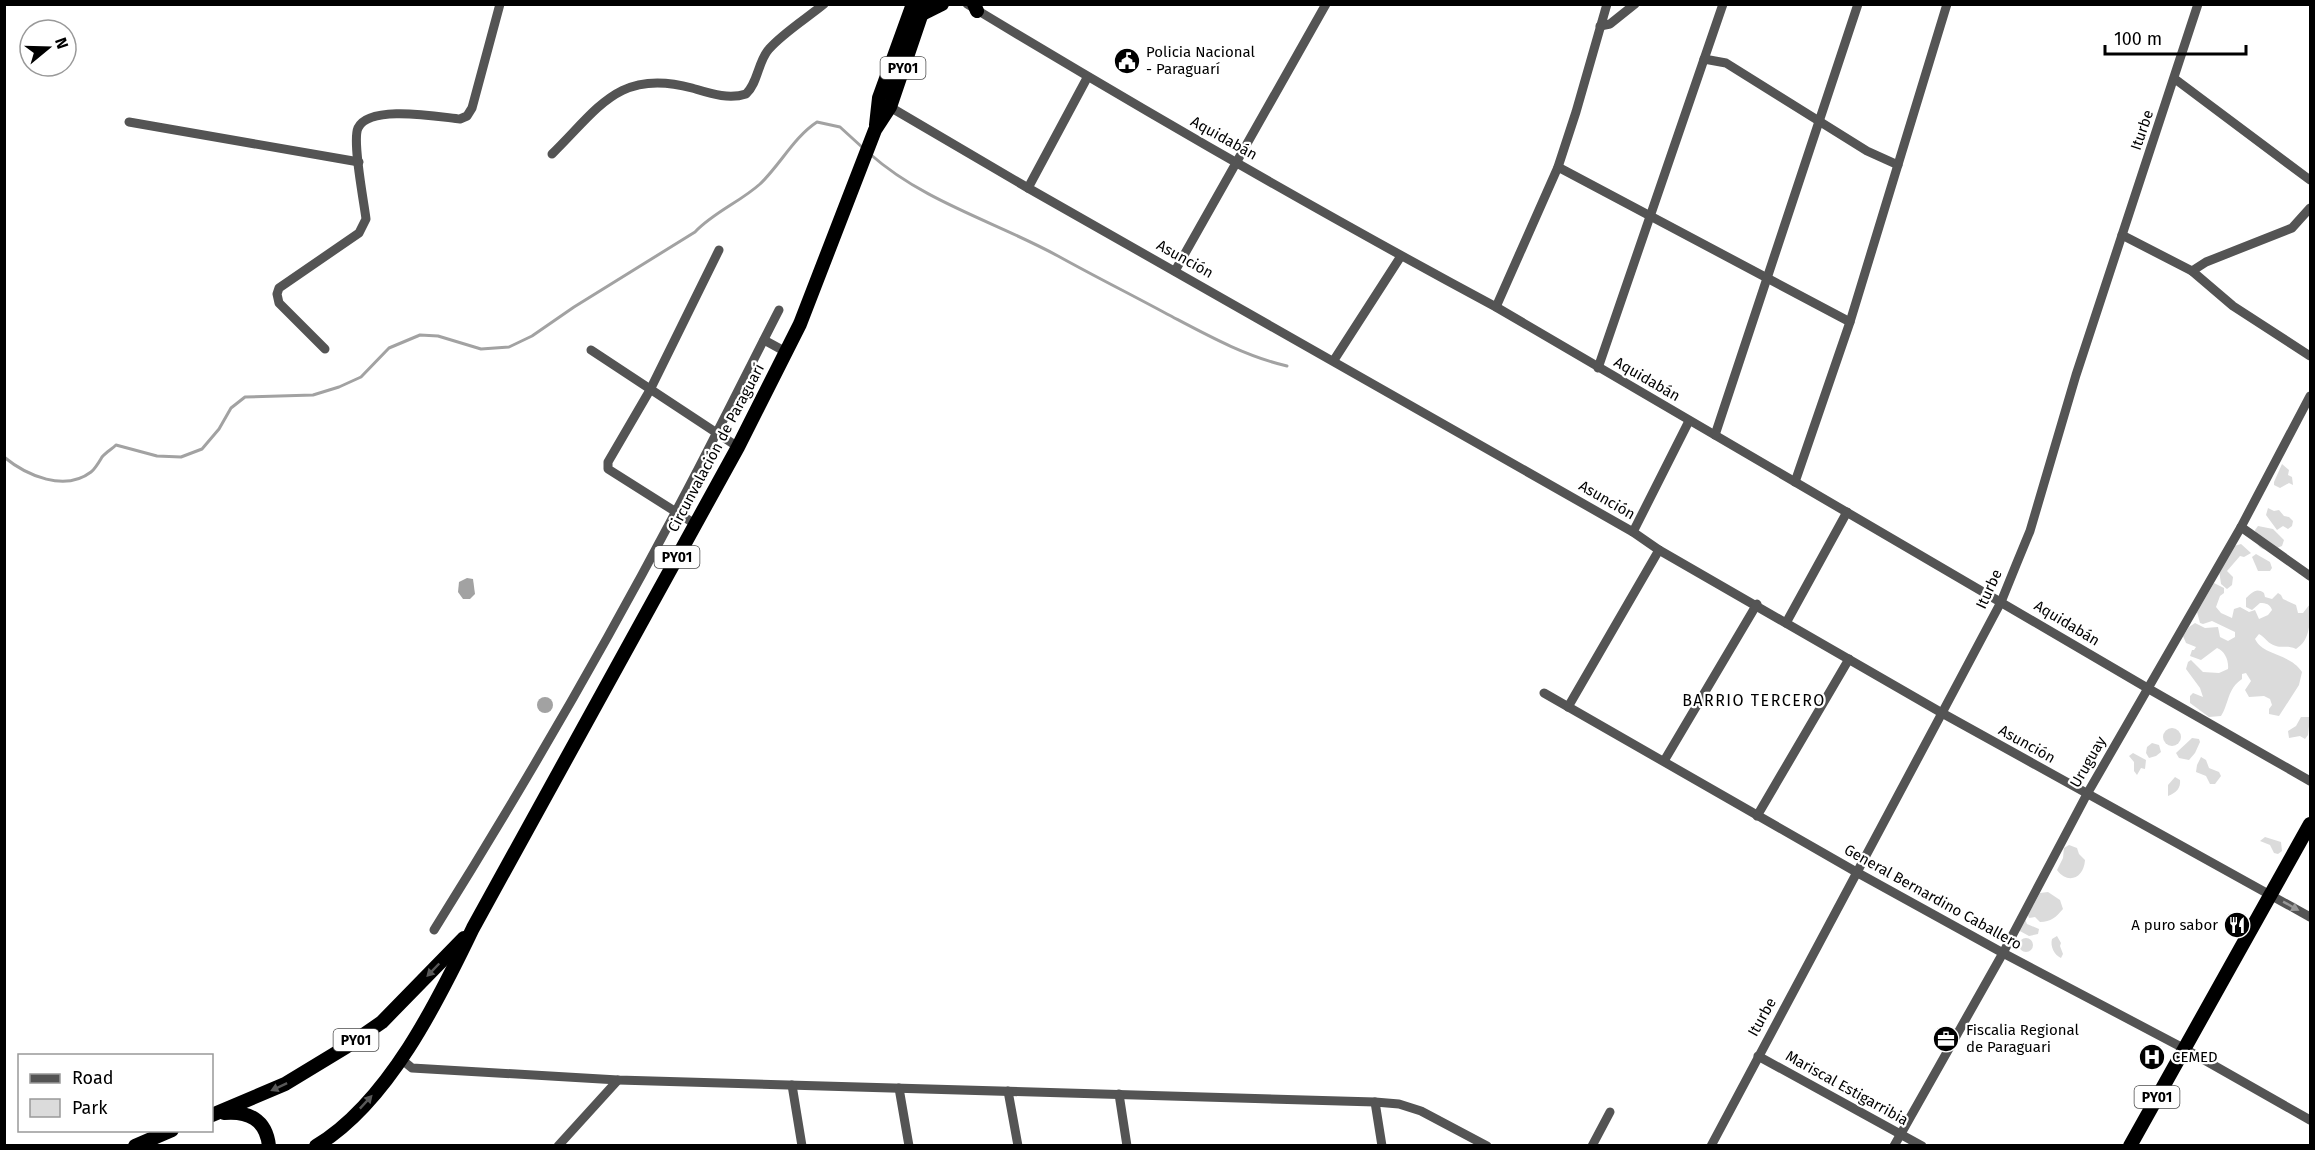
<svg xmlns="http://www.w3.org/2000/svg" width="2315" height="1150" font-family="'Fira Sans',sans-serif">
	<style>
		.green { fill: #dbdbdb }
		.water { fill: #a2a2a2 }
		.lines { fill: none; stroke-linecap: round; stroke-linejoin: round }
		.stream { stroke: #a2a2a2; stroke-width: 3 }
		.minor { stroke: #545454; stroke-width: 9 }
		.highway { stroke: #000; stroke-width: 14 }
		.oneway { fill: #989898 }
		.oneway2 { fill: #595959 }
		.labels { text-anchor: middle; stroke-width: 4.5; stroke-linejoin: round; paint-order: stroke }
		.shield { fill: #fff; stroke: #4c4c4c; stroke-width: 1.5 }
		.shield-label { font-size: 14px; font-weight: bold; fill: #000 }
		.poi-label { font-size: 15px; fill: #000; stroke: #fff; text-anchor: start }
		.street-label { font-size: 15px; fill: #000; stroke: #fff }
		.neighbourhood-label { font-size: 16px; letter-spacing: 1.5px; fill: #000; stroke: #fff }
	</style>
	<rect width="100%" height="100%" fill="#fff"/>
	<!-- green -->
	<g class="green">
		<polygon points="2282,464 2289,470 2288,475 2292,477 2293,485 2289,483 2280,488 2274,485 2274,482"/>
		<polygon points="2268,508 2274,511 2279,510 2284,516 2289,517 2293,521 2292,526 2288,529 2283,526 2277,530 2266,515"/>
		<path d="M 2258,526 L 2273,529 L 2284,540 L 2282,546 C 2275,549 2263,553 2258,545 C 2256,542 2256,534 2255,530 Z"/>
		<polygon points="2241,544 2251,553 2244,557 2240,556 2227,571 2233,577 2232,585 2227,589 2221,584 2219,570 2234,546"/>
		<polygon points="2256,554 2270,562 2272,568 2270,571 2258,571 2252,557"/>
		<path d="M 2214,583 L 2224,588 L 2224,593 L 2220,596 L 2216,607 L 2221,613 L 2232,618 L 2234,609 L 2240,607 L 2249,612 L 2255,610 L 2259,619 L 2268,615 L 2272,610 C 2270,604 2266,603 2260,603 L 2252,610 L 2246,607 L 2246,598 C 2252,593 2256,587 2264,593 L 2265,597 L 2272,599 L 2278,593 L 2281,595 L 2283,599 L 2296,605 L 2298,613 L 2303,613 L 2310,604 C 2310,621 2311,640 2296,649 C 2288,645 2283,648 2276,646 C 2268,644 2266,638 2259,634 L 2255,639 C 2263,656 2290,653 2302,672 L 2299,685 L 2279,716 L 2269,714 L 2269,709 L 2272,705 L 2270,699 L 2264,696 L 2249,697 L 2245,690 L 2251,681 L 2246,673 L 2242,674 L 2242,679 C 2227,689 2229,704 2221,716 L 2209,717 L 2190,703 L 2190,696 L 2193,693 L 2203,697 L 2200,688 L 2186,669 L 2188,662 L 2191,660 L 2203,672 L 2219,673 L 2228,669 C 2229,661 2225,651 2217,648 L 2201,660 L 2190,656 L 2192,650 L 2194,650 L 2196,647 L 2186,643 L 2183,636 L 2189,627 L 2195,623 L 2205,628 L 2218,627 L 2220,637 L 2228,641 L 2235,637 L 2235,632 L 2212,621 L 2203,624 L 2200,623 L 2197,612 Z"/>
		<polygon points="2301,717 2310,717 2308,735 2305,739 2300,736 2289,738 2288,731 2296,726"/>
		<circle cx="2172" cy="737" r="9"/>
		<polygon points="2192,738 2199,739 2200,742 2195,753 2189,760 2179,758 2176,753"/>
		<polygon points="2152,743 2159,745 2161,752 2156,756 2149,758 2146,753 2147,747"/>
		<polygon points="2133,753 2146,760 2145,769 2141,768 2137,775 2134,771 2134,762 2129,756"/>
		<polygon points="2201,757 2206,760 2209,768 2219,772 2221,776 2215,784 2210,784 2206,776 2196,772 2197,765"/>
		<path d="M 2175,777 L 2180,780 C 2181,788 2176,793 2168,796 L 2168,785 Z"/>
		<polygon points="2265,837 2281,842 2282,851 2278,854 2274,853 2270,845 2260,841"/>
		<path d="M 2069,845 L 2077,848 L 2079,854 L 2085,860 C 2084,878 2068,885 2057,870 L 2063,858 L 2064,848 Z"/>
		<path d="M 2048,892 L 2060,900 L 2063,909 C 2056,917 2051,922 2040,922 L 2035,917 L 2029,918 L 2028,915 L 2040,893 Z"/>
		<polygon points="2025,919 2027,924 2039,929 2038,934 2029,936 2018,930"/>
		<path d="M 2057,936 L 2061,943 L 2060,946 L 2063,954 L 2061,958 C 2054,955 2050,946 2052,939 Z"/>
		<circle cx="2026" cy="945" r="7"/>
	</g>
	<!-- water -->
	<g class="water">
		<polygon points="467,578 473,579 475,594 470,599 463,599 458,592 459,582"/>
		<circle cx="545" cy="705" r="8"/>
	</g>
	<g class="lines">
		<!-- stream -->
		<g class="stream">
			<path d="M 870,154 C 924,202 996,222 1058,256 C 1094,276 1130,294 1167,314 C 1205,334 1244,356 1287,366"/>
			<path d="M 4,457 C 27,476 65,492 91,472 C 95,469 99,462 102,457 C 106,452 112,449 116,445 L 157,456 L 181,457 L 202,449 L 219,429 L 231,408 L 245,397 L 313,395 L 339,387 L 361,377 L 389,348 L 420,335 L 438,336 L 481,349 L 509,347 L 532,336 L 574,307 L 695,232 C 714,212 740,202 760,184 C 780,165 794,137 817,122 L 840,127 L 863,148"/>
		</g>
		<!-- minor -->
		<g class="minor">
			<path d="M 967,4 C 1141,109 1317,211 1496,307 L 2149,689 L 2310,781"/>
			<polyline points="1600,26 1610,24 1635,4"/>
			<polyline points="1704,59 1726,63 1867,151 1898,165"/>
			<polyline points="2175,79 2310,180"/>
			<polyline points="890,107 1028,188 1633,532 1659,550 1942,713 2310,917"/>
			<polyline points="129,122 359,162"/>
			<path d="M 552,154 C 599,108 619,68 692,88 C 709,93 728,100 746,94 C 758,83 758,61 769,49 C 783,33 807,18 824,4"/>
			<polyline points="1558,167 1850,322"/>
			<polyline points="1028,188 1087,78"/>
			<polyline points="2122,235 2192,271 2233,306 2310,356"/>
			<polyline points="1175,271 1326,4"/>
			<polyline points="2192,271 2206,262 2292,228 2310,208"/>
			<polyline points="1496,307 1558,167 1576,112 1607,4"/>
			<polyline points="764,340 786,352"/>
			<path d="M 325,349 L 279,303 L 277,294 L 279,288 L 359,233 L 366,219 C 364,202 352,141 358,128 C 369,104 439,117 460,119 L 467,116 L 472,108 L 500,4"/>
			<polyline points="591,350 738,447"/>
			<polyline points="1334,360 1401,256"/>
			<polyline points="1598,368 1723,4"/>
			<polyline points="1715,435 1858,4"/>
			<polyline points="1795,482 1850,322 1947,4"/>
			<polyline points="695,524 608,469 608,462 650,390 719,250"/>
			<polyline points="2241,527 2310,576"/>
			<polyline points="1633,532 1689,421"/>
			<polyline points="1786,623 1847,512"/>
			<polyline points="1544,693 1858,873 2003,953 2185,1049 2310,1120"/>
			<polyline points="1568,707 1659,550"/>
			<polyline points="1664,761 1757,604"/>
			<polyline points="1757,816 1849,659"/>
			<path d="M 434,930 C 519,794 600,655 675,513 C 711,446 744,378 779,310"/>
			<polyline points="1758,1056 1922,1146"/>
			<polyline points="401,1059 412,1068 618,1080 1375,1102 1399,1104 1421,1111 1487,1146"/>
			<polyline points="792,1085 802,1146"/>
			<polyline points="899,1088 909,1146"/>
			<polyline points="1008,1091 1018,1146"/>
			<polyline points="1119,1094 1127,1146"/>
			<polyline points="1375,1102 1382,1146"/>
			<polyline points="558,1146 618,1080"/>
			<polyline points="1592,1146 1610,1112"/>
			<polyline points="1711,1146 1942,713 2001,602 2016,565 2030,531 2076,375 2198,4"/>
			<polyline points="1894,1146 2003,953 2087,794 2241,527 2310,396"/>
		</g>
		<!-- highway -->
		<g class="highway">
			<polyline points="974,4 977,11"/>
			<polyline points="920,15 942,4"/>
			<polyline points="876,125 879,98 913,4"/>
			<path d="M 224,1113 C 248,1111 266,1119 269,1146"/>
			<polyline points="212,1115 285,1084 346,1047 382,1022 464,938"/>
			<polyline points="135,1146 172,1130"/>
			<path d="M 316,1146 C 388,1103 438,1001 473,928 L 738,447 L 800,324 L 875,130 L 890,107 L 925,4"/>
			<polyline points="2130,1146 2310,824"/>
		</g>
	</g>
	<!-- one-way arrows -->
	<defs><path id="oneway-solid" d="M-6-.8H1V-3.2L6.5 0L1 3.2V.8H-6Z" transform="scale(1.5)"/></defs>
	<use class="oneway" href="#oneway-solid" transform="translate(2291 906) rotate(29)"/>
	<g class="oneway2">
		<use href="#oneway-solid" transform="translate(433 970) rotate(134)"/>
		<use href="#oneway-solid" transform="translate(279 1087) rotate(155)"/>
		<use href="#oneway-solid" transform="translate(366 1102) rotate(-47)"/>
	</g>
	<!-- icons -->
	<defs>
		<g id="civic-disc" transform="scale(1.35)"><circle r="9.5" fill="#000" stroke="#fff"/><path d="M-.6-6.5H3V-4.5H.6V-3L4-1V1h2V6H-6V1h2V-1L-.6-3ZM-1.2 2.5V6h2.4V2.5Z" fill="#fff"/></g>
		<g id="restaurant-disc" transform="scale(1.35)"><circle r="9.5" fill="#000" stroke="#fff"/><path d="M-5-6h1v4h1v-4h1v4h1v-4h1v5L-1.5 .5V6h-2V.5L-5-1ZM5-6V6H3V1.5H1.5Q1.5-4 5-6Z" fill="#fff"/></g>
		<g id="office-disc" transform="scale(1.35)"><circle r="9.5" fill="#000" stroke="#fff"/><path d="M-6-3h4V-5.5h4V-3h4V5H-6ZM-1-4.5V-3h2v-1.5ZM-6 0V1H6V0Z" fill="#fff"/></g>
		<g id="hospital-disc" transform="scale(1.35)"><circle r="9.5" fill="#000" stroke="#fff"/><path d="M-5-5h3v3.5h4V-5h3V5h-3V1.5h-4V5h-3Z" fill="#fff"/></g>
	</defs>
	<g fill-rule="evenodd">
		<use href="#civic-disc" x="1127" y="61"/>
		<use href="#restaurant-disc" x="2237" y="925"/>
		<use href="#office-disc" x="1946" y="1039"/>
		<use href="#hospital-disc" x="2152" y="1057"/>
	</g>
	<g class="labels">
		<!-- shield labels -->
		<g class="shield">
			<rect x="880.5" y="57" width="45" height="22" rx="4.5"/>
			<rect x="654.5" y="546" width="45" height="22" rx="4.5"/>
			<rect x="333.5" y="1029" width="45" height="22" rx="4.5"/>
			<rect x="2134.5" y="1086" width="45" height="22" rx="4.5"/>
		</g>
		<g class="shield-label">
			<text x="903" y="73">PY01</text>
			<text x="677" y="562">PY01</text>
			<text x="356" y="1045">PY01</text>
			<text x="2157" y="1102">PY01</text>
		</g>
		<!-- poi labels -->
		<g class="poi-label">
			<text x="1146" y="57">Policia Nacional<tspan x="1146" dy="17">- Paraguarí</tspan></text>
			<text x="2218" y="930" text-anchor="end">A puro sabor</text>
			<text x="1966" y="1035">Fiscalia Regional<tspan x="1966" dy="17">de Paraguari</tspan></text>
			<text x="2172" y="1062">CEMED</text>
		</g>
		<!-- street labels -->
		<g class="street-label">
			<text transform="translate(2142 130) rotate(-71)" y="5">Iturbe</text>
			<text transform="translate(1224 138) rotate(29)" y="5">Aquidabán</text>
			<text transform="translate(1185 259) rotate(29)" y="5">Asunción</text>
			<text transform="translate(1647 379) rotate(30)" y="5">Aquidabán</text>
			<text transform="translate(716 448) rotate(-62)" y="5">Circunvalación de Paraguarí</text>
			<text transform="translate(1607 500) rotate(30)" y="5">Asunción</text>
			<text transform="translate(1989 589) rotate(-65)" y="5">Iturbe</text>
			<text transform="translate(2067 623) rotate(31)" y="5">Aquidabán</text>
			<text transform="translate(2027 744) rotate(29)" y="5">Asunción</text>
			<text transform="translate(2088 762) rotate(-60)" y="5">Uruguay</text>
			<text transform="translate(1933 897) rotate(29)" y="5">General Bernardino Caballero</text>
			<text transform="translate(1762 1017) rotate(-61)" y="5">Iturbe</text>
			<text transform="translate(1847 1088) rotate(29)" y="5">Mariscal Estigarribia</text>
		</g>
		<!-- neighbourhood labels -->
		<g class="neighbourhood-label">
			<text x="1754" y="706">BARRIO TERCERO</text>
		</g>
	</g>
	<!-- border -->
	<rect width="2315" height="1150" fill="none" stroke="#000000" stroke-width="12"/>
	<!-- legend -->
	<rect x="18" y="1054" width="195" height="78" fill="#ffffff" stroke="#999999" stroke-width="1.5"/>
	<rect x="30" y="1074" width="30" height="9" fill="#545454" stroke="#999999" stroke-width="1.5"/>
	<text x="72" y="1084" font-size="18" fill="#000000">Road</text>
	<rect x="30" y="1099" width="30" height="18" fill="#dbdbdb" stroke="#999999" stroke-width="1.5"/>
	<text x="72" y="1114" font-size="18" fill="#000000">Park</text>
	<!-- north arrow -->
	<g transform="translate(48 48) rotate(71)"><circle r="28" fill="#ffffff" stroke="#999999" stroke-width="1.5"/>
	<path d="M0-4.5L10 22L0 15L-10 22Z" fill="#000000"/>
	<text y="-9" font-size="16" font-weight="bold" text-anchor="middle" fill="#000000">N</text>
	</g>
	<!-- scale -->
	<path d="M2105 45v9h141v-9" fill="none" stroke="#000000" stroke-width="3"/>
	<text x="2114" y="45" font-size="18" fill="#000000" stroke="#ffffff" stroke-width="4.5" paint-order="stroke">100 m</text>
</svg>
